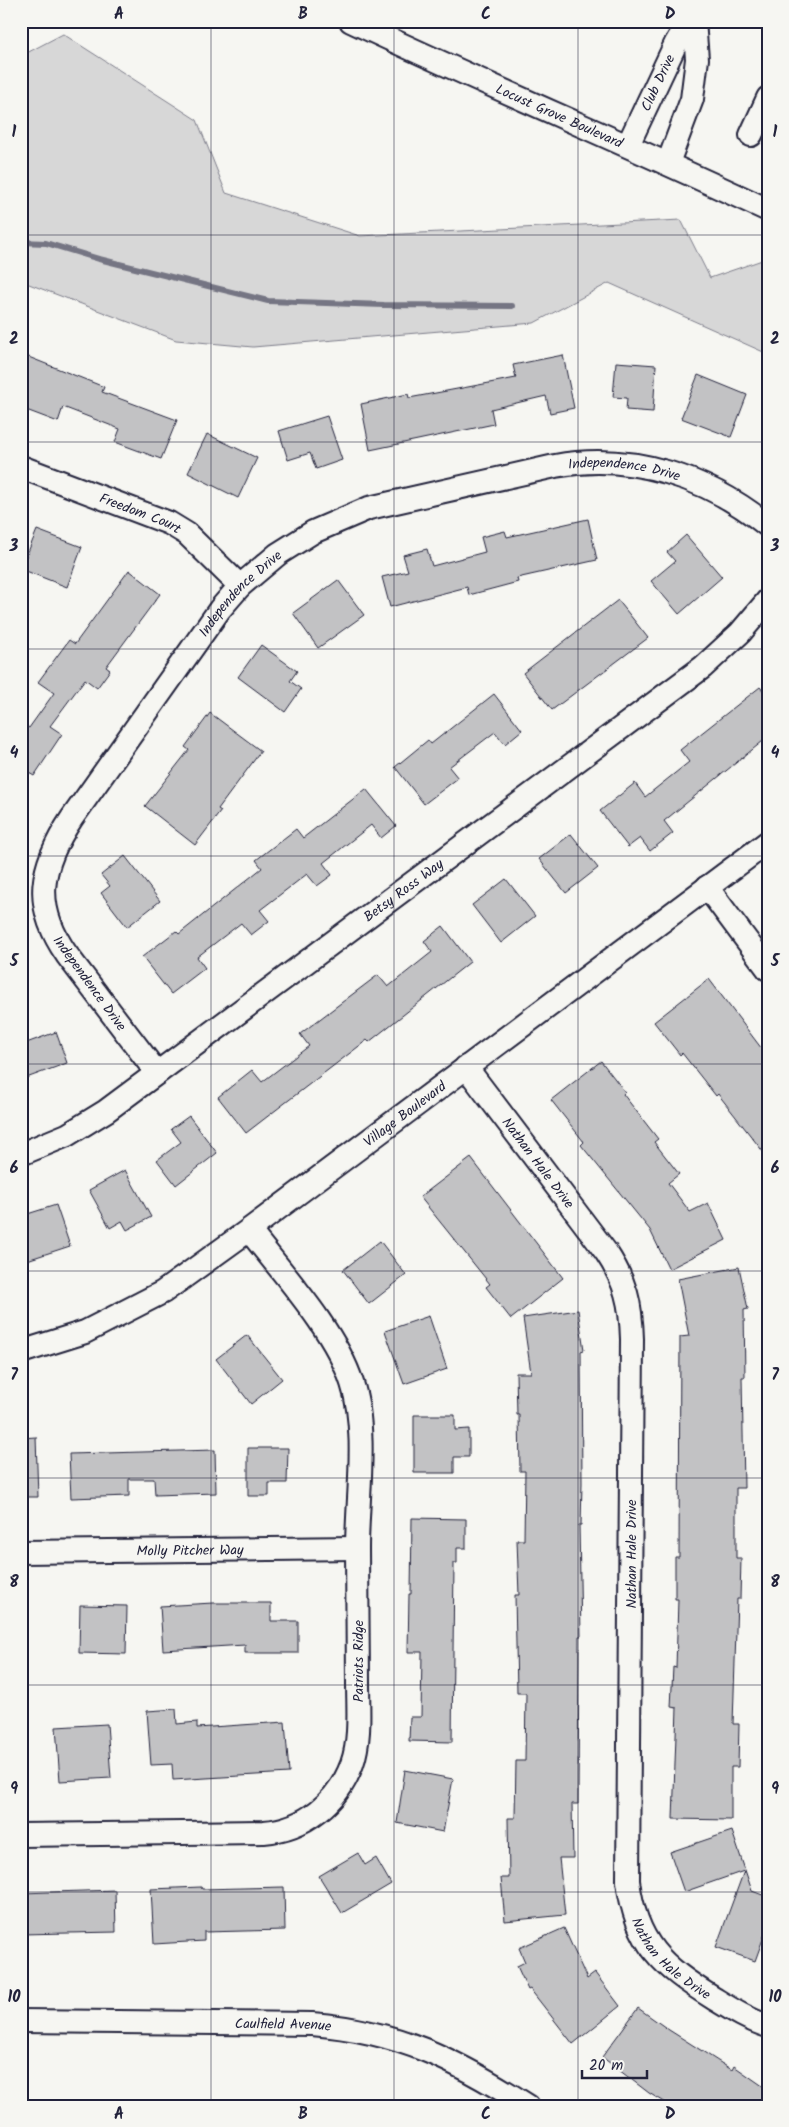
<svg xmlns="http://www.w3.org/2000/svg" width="789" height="2127" font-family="Kalam,sans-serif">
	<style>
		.green { fill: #d7d7d7; stroke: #7c7c89 }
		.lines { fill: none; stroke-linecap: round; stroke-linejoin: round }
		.stream { stroke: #757583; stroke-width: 6 }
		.building { fill: #c2c2c4; stroke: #22223b }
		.minor-casing { stroke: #22223b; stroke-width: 26 }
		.minor { stroke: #f6f6f2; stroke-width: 22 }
		.grid { fill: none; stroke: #22223b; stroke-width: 1; stroke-opacity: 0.55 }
		.labels { text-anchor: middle; stroke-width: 4; stroke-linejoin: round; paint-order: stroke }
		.street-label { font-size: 14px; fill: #22223b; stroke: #f6f6f2 }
		.neatline { fill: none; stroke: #22223b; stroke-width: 2 }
		.grid-label { font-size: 16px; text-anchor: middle; font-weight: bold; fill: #22223b }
	</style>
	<rect width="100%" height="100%" fill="#f6f6f2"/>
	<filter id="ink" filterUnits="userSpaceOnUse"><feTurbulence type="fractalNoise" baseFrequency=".02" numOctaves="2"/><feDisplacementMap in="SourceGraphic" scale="10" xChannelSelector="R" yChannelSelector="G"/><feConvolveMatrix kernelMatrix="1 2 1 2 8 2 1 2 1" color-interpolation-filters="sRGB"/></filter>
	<g filter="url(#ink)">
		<!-- green -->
		<polygon class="green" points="63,34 197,120 226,193 360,236 681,220 710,278 765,259 768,261 768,354 609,283 534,323 253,347 176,340 21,281 21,56"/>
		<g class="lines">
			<!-- stream -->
			<polyline class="stream" points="21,242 46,243 99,259 268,301 384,305 512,306"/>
		</g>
		<!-- building -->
		<g class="building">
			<polygon points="21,354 104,387 102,392 177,420 161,459 115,442 120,429 63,407 58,422 21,408"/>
			<polygon points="563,355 574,408 550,413 546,396 491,409 494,424 370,450 361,404 408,394 409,398 516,378 513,365"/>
			<polygon points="616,362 656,365 653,412 626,410 627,398 613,397"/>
			<polygon points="698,375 747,395 731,437 681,418"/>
			<polygon points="327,416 342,460 316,469 310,453 288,460 279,431"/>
			<polygon points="207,434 257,458 238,498 188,473"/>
			<polygon points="588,519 597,560 517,578 518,582 469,595 467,587 390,607 382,577 408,571 403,555 427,549 432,566 485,552 481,537 505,531 507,537"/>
			<polygon points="37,530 82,547 67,587 21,569"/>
			<polygon points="686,535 722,577 679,614 651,581 675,561 667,552"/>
			<polygon points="129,570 160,594 106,667 110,670 97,688 85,679 50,726 62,734 34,776 21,768 21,723 29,728 54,693 38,682 69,640 75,644"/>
			<polygon points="338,580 364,615 318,648 293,613"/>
			<polygon points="618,600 648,638 552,710 523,673"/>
			<polygon points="261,645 297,671 290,681 301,689 285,712 238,677"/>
			<polygon points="760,687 768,696 768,737 664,821 673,833 650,851 640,838 628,847 600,811 635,783 645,797 689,762 680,750"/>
			<polygon points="494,694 522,730 505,744 495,732 449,767 458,778 424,804 395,767 428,740 431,744"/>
			<polygon points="210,713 261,751 218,809 221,811 195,845 145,806 189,750 185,747"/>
			<polygon points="366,789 396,826 381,838 371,825 323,863 332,875 317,886 307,874 260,910 269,921 251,935 241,923 197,957 205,968 171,994 142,957 176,931 179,934 262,868 256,860 296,829 303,838"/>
			<polygon points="571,834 598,868 566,893 539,859"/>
			<polygon points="125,856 160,901 127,927 101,893 110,886 101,875"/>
			<polygon points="506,879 535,916 501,943 472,905"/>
			<polygon points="443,926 470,962 369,1042 367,1040 246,1133 218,1097 252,1070 262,1082 309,1046 300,1034 378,975 388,987 432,952 424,941"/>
			<polygon points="709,979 768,1057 768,1158 718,1094 716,1096 682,1053 680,1055 654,1022"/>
			<polygon points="56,1032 67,1063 21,1080 21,1045"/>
			<polygon points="601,1061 625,1092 623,1094 658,1139 654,1142 679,1174 668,1183 690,1212 708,1203 726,1240 669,1269 650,1230 581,1145 584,1142 551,1100"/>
			<polygon points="189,1116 217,1153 176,1185 157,1160 181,1142 171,1129"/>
			<polygon points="471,1158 563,1278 511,1319 486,1287 490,1284 420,1197"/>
			<polygon points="125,1170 151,1217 127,1230 122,1221 110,1228 89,1190"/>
			<polygon points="56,1205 70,1246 21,1262 21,1216"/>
			<polygon points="380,1241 406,1275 369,1304 343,1270"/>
			<polygon points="739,1267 748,1309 744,1310 745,1377 742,1377 744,1488 736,1488 736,1558 741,1558 740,1599 737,1599 733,1724 739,1724 738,1767 731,1767 731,1820 673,1819 677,1708 671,1707 673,1667 676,1668 678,1599 675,1599 675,1557 679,1557 680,1337 689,1336 678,1279"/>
			<polygon points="578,1310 584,1350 581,1351 582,1483 581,1525 579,1525 581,1636 579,1636 578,1804 572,1804 573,1858 559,1858 565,1915 505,1921 501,1878 509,1878 508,1818 515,1818 516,1761 525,1761 526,1693 517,1693 515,1595 519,1595 517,1540 524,1540 525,1471 520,1471 519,1415 517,1415 516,1373 531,1373 523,1318"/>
			<polygon points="429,1316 447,1369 404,1384 385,1331"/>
			<polygon points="247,1335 282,1379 251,1404 216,1359"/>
			<polygon points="414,1415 455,1415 455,1430 469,1429 469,1457 454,1457 454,1473 414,1473"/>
			<polygon points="36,1437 38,1497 21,1497 21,1438"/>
			<polygon points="248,1448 288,1448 287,1483 269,1483 269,1496 248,1496"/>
			<polygon points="215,1450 216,1493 155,1495 154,1479 129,1479 129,1496 71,1498 69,1454"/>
			<polygon points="412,1518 466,1519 466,1548 457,1548 457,1563 454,1563 452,1742 409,1741 410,1717 421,1717 422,1652 408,1652 409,1594 411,1594"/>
			<polygon points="213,1603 271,1603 271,1621 298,1621 298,1653 245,1653 245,1645 163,1650 160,1606"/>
			<polygon points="80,1605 127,1606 126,1654 79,1653"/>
			<polygon points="176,1709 177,1724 197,1722 197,1728 285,1722 289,1773 173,1780 172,1764 151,1765 147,1711"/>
			<polygon points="107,1724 111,1778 60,1781 56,1727"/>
			<polygon points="405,1770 453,1779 443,1832 397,1823"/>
			<polygon points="732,1831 752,1891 768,1897 768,1925 755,1961 716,1947 744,1871 684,1892 670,1852"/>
			<polygon points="358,1853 365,1865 376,1858 391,1884 342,1913 319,1876"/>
			<polygon points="201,1887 202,1889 284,1887 285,1930 204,1932 204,1941 154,1944 151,1889"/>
			<polygon points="115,1890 116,1932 21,1934 21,1893"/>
			<polygon points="564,1928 587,1979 595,1973 620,2006 573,2044 530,1989 528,1990 517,1966 525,1962 519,1948"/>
			<polygon points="638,2008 669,2030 732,2070 734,2066 767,2089 756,2106 670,2106 649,2093 602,2057"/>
		</g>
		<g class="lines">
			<!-- minor casing -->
			<g class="minor-casing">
				<g id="minor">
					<path id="s1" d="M 351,21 C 489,86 629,145 768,210"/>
					<polyline points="751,135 768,98"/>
					<path id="s2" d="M 628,145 L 676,43 L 689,21"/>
					<polyline points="668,163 692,99 697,59 694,21"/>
					<path id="s3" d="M 21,467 L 169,523 L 187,534 L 240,586"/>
					<polyline points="707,887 768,969"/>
					<path id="s4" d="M 466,1067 L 606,1252 C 626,1282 631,1304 632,1339 L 628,1881 C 636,1944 662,1966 713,1998 C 731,2009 748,2020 768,2026"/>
					<path id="s5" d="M 157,1073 L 67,955 C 32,905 40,866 72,818 L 220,609 L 240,586 L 278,554 L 313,532 L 369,508 L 555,466 C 632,452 708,477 768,526"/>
					<path id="s6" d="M 21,1154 L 67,1135 L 106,1111 L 703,667 L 740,633 L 768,600"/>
					<path id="s7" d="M 21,1352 L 85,1332 L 163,1292 L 249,1230 L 768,842"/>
					<path id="s8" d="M 21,1552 L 357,1548"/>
					<path d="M 21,1835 L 264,1832 C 305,1829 338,1802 352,1764 C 361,1739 358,1708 358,1682 C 358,1637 357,1593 357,1549 C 357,1499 368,1430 352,1383 C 335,1330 283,1274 249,1230"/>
					<path id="s9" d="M 21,2021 L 312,2024 C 399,2031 456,2060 528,2106"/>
				</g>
			</g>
			<!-- minor -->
			<use href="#minor" class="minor"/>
		</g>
	</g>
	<!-- grid -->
	<path class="grid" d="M 211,21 L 211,2106M 394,21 L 394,2106M 578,21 L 578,2106M 21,235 L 768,235M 21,442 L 768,442M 21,649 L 768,649M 21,856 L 768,856M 21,1064 L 768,1064M 21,1271 L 768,1271M 21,1478 L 768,1478M 21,1685 L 768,1685M 21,1892 L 768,1892"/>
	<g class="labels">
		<!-- street labels -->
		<g class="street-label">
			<text dy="5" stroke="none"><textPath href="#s2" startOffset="69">Club Drive</textPath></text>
			<text dy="5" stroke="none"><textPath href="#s1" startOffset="229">Locust Grove Boulevard</textPath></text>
			<text dy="5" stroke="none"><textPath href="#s5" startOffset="996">Independence Drive</textPath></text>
			<text dy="5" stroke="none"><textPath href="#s3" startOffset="128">Freedom Court</textPath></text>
			<text dy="5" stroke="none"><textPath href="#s5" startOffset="578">Independence Drive</textPath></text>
			<text dy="5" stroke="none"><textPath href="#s6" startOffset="466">Betsy Ross Way</textPath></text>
			<text transform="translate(90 983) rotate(54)" y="5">Independence Drive</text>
			<text dy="5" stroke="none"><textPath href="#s7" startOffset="455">Village Boulevard</textPath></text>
			<text dy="5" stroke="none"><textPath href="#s4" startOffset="120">Nathan Hale Drive</textPath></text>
			<text dy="5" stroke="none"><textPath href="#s8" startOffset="169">Molly Pitcher Way</textPath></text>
			<text transform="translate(631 1554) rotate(-90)" y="5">Nathan Hale Drive</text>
			<text transform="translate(358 1661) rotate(-90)" y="5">Patriots Ridge</text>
			<text dy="5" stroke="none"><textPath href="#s4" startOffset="959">Nathan Hale Drive</textPath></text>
			<text dy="5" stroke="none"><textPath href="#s9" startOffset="262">Caulfield Avenue</textPath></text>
		</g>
	</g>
	<!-- margin -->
	<rect width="789" height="2127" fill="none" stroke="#f6f6f2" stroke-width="55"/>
	<!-- scale -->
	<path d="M582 2070v8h65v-8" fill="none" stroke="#22223b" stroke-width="2.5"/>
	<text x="589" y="2070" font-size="15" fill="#22223b" stroke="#f6f6f2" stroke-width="4" paint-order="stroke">20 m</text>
	<rect x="28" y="28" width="734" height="2072" class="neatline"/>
	<g class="grid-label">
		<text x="119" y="19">A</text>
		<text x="303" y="19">B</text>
		<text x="486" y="19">C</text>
		<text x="670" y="19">D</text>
		<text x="14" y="137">1</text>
		<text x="775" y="137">1</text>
		<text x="14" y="344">2</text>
		<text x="775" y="344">2</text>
		<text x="14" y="551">3</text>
		<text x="775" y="551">3</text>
		<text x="14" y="758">4</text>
		<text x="775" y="758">4</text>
		<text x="14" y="966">5</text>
		<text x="775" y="966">5</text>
		<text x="14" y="1173">6</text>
		<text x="775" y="1173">6</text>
		<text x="14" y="1380">7</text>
		<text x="775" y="1380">7</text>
		<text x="14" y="1587">8</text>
		<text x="775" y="1587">8</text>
		<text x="14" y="1794">9</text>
		<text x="775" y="1794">9</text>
		<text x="14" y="2002">10</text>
		<text x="775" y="2002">10</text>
		<text x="119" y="2119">A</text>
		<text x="303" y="2119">B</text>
		<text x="486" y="2119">C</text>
		<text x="670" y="2119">D</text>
	</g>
</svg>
